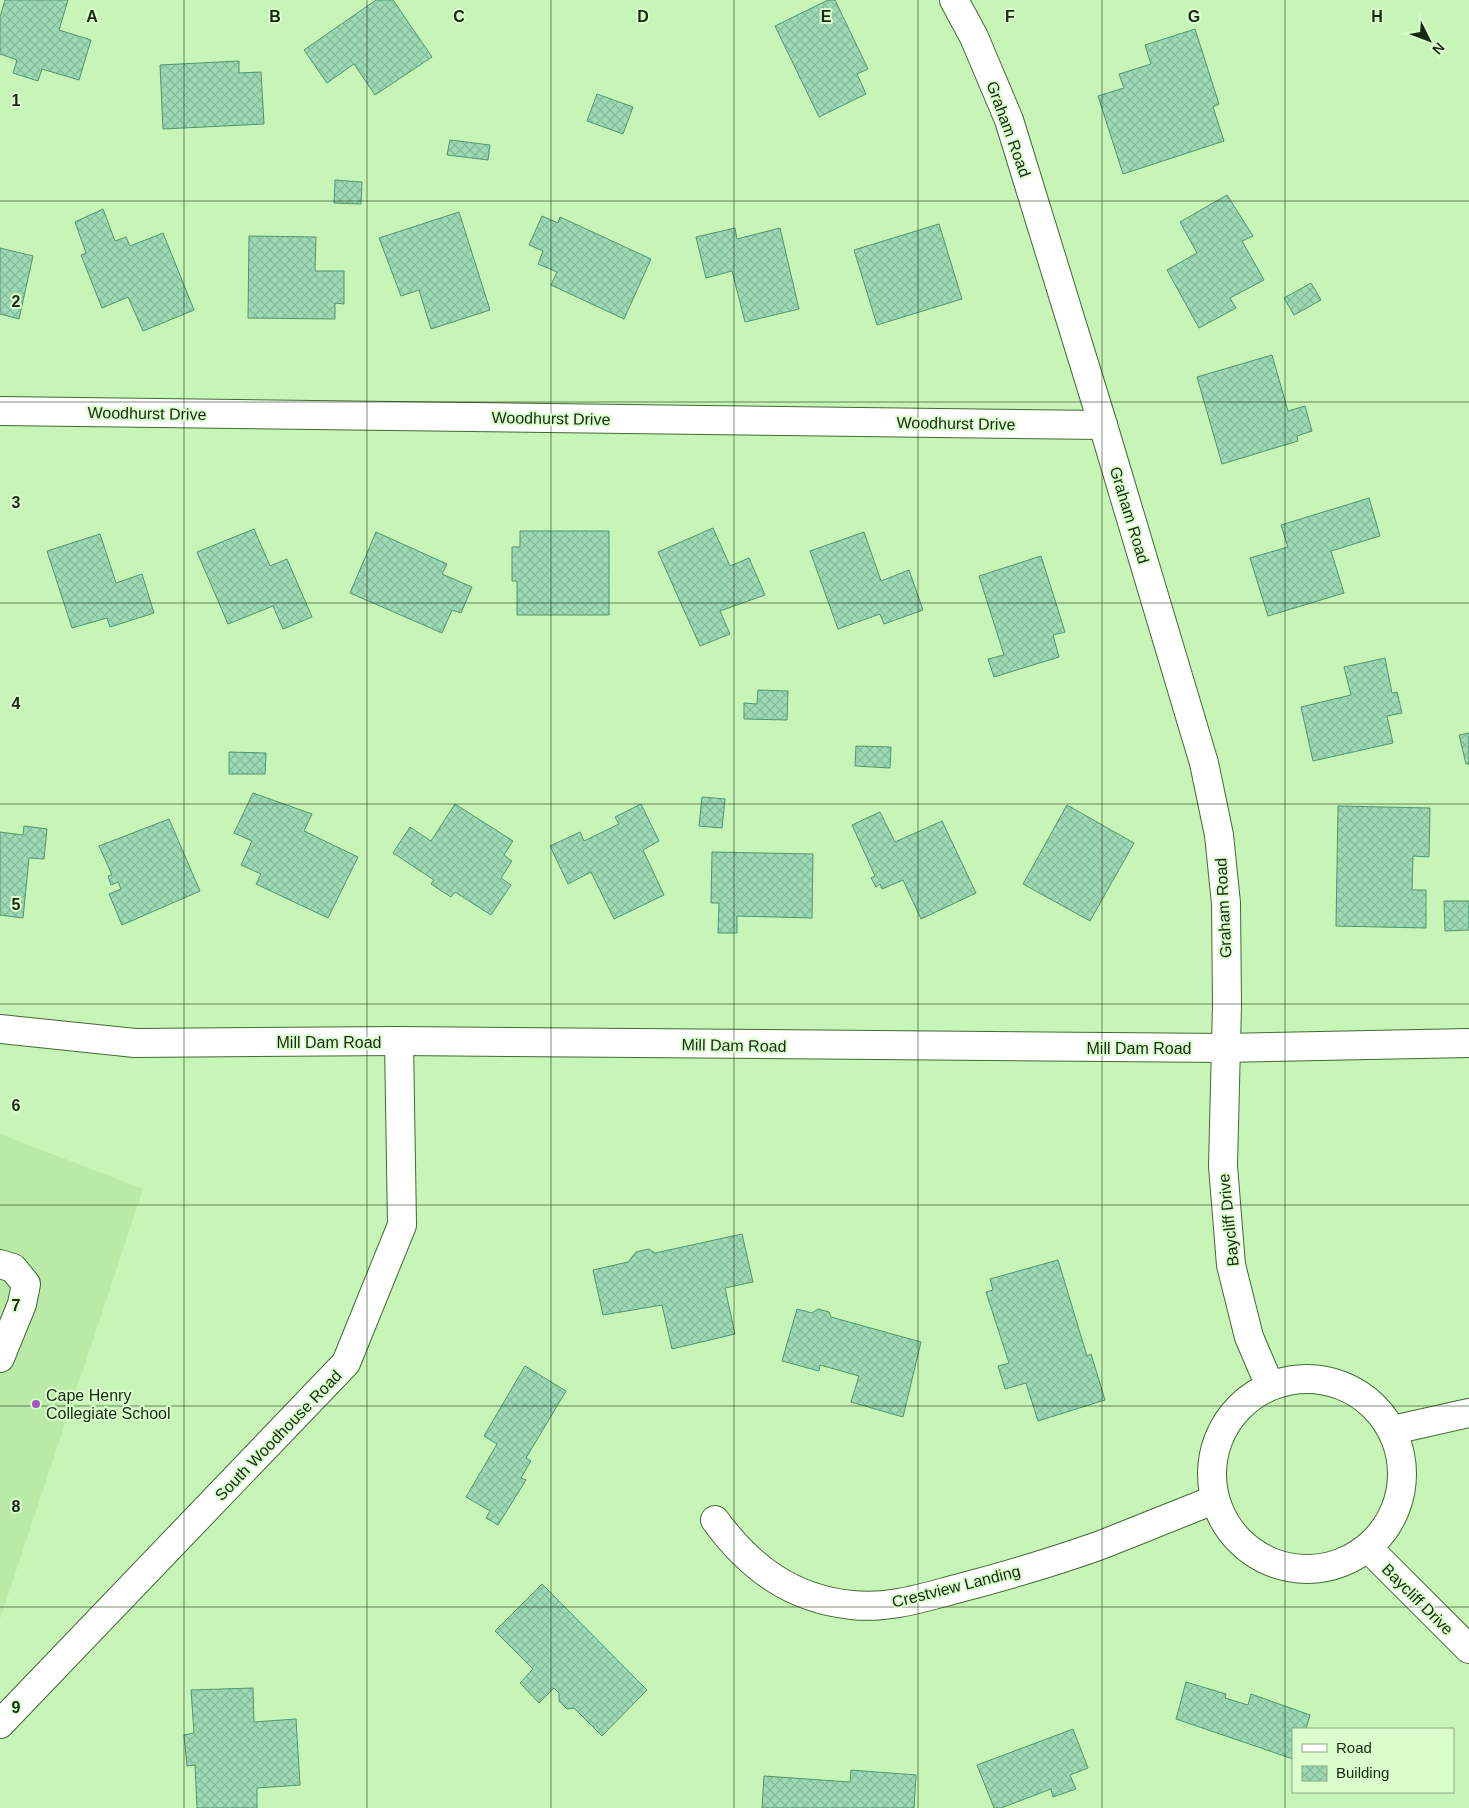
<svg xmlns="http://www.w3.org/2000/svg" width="1469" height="1808" font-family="Helvetica,sans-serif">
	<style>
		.built { fill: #b9eaa7 }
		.building { fill: url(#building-cross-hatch); stroke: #50976f }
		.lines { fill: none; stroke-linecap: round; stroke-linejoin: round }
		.minor-casing { stroke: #426a33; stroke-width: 30 }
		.minor { stroke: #fff; stroke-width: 28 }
		.grid { fill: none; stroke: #182911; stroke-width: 1; stroke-opacity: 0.55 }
		.poi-dot { fill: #a954c3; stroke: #daffcd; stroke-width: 2 }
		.labels { text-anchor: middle; stroke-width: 4; stroke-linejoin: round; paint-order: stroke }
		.street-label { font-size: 16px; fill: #182911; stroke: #daffcd }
		.poi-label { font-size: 16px; fill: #182911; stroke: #daffcd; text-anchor: start }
		.grid-label { font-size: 16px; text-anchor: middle; font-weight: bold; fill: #182911; stroke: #daffcd; stroke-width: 4; stroke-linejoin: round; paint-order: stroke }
	</style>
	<defs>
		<pattern id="building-cross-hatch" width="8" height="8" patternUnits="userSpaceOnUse" patternTransform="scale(1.25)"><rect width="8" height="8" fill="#9cd9b4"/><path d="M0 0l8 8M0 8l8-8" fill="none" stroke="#86ba9a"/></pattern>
	</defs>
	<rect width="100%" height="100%" fill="#c7f4b7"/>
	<!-- built -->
	<polygon class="built" points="0,1134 143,1189 0,1619"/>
	<!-- building -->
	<g class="building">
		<polygon points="5,0 68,0 59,30 91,40 79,80 42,69 38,81 13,73 17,60 0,54 0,17"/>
		<polygon points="376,0 393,0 432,57 375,95 354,64 327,83 304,50"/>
		<polygon points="828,0 835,0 868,69 857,74 866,94 819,117 775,26"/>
		<polygon points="1195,29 1219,104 1213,107 1224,141 1123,174 1098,96 1124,88 1119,74 1151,64 1145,45"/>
		<polygon points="239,61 239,73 261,72 264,124 163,129 160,65"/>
		<polygon points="597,94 633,107 623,134 587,121"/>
		<polygon points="450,140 490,145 488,160 447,155"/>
		<polygon points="335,180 362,182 361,204 334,203"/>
		<polygon points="1227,195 1253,236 1242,241 1264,280 1230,298 1236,308 1199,328 1167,270 1197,253 1180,222"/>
		<polygon points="103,209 115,241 126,237 130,246 163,233 194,310 143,331 128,297 102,308 81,255 86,253 75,222"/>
		<polygon points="459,212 490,310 431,329 419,290 401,296 379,238"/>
		<polygon points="542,216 558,223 560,217 651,259 624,319 551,285 557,272 538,264 543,251 529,245"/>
		<polygon points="939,224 962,299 877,325 854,250"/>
		<polygon points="735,228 737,239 780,228 799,309 745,322 732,271 706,278 696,237"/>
		<polygon points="249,236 316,237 315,271 344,271 344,304 335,303 335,319 248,318"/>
		<polygon points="0,248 33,256 19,319 0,314"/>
		<polygon points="1311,283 1321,300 1294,315 1284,298"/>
		<polygon points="1272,355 1288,411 1305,406 1312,431 1297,436 1298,441 1222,464 1197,377"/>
		<polygon points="1369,498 1380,536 1331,551 1344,593 1268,616 1250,558 1288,547 1281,525"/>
		<polygon points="713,528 730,566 749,558 765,595 720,611 730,634 700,646 658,552"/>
		<polygon points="254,529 270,566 287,559 312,617 283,629 273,606 228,624 197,552"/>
		<polygon points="520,531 609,531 609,615 517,615 517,581 512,581 512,547 520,547"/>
		<polygon points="376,532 447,564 442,574 472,587 461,613 452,610 442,633 350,593"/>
		<polygon points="864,532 881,581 909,570 923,610 884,624 880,614 838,629 810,551"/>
		<polygon points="100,534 116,583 142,574 154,613 110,627 107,618 72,628 47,551"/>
		<polygon points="1041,556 1065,632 1053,635 1059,657 994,677 988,659 1004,655 979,576"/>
		<polygon points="1385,658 1392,693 1397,692 1402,713 1387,716 1393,743 1313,761 1301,707 1351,695 1344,667"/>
		<polygon points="758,690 788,691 787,720 744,719 744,703 757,704"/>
		<polygon points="1469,733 1469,764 1466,764 1459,735"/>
		<polygon points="856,746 891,747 890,768 855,766"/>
		<polygon points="229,752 266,753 265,774 229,774"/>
		<polygon points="253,793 312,814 304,831 358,857 328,918 256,884 261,874 241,865 252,841 234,833"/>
		<polygon points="702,797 725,799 722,828 699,826"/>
		<polygon points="455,804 513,841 504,855 512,861 501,878 511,885 491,915 455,892 451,897 431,884 434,880 393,853 410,827 431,841"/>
		<polygon points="641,804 659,841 643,850 664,895 614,919 591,872 568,884 550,846 580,832 584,841 619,824 615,817"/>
		<polygon points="1067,805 1134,843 1090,921 1023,884"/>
		<polygon points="1338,806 1430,808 1429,857 1413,856 1412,890 1426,890 1426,928 1336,926"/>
		<polygon points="880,812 895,842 942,821 976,893 921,919 903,880 882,889 880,884 876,887 871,878 875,876 852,825"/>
		<polygon points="169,819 200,891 122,925 109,894 121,889 118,882 111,885 108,876 112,875 99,846"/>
		<polygon points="24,826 47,829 44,859 29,858 23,918 0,915 0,832 23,835"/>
		<polygon points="712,852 813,854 812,918 737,916 737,933 718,933 719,903 711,903"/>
		<polygon points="1444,901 1469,901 1469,930 1445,931"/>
		<polygon points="742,1234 753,1282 725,1288 735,1334 672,1349 662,1305 603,1315 593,1270 628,1262 636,1252 649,1249 655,1253"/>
		<polygon points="1058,1260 1087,1356 1091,1354 1105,1400 1038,1421 1026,1383 1005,1389 998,1366 1009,1363 986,1292 993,1290 990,1279"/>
		<polygon points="797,1309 812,1313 818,1309 829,1312 831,1317 921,1342 903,1417 851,1402 859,1376 820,1365 819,1371 782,1361"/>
		<polygon points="525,1366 566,1391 526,1458 531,1461 521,1478 526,1480 498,1525 486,1518 490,1511 466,1497 497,1444 484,1436"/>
		<polygon points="542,1584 647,1690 602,1736 574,1708 567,1709 559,1701 559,1693 554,1688 539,1703 520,1683 533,1669 495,1631"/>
		<polygon points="1186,1682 1226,1694 1225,1698 1248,1705 1251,1694 1310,1715 1306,1729 1293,1729 1293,1759 1176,1719"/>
		<polygon points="253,1688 254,1722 296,1719 300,1785 257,1788 257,1808 197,1808 195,1765 187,1766 184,1735 194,1733 191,1690"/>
		<polygon points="1073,1729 1088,1768 1070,1775 1076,1789 1053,1797 1051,1789 1001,1808 994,1808 977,1765"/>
		<polygon points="851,1770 916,1775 914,1808 762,1808 764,1776 850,1782"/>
	</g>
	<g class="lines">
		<!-- minor casing -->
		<g class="minor-casing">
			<g id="minor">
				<polyline points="954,0 974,37 1009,120 1103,425 1204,763 1219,835 1226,903 1227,1005 1223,1166 1231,1265 1249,1337 1270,1386"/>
				<polyline points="0,411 1103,425"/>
				<polyline points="0,1029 135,1043 399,1041 1225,1048 1469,1043"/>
				<polyline points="0,1264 13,1268 26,1284 22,1304 0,1358"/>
				<circle cx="1307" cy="1474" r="95"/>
				<polyline points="1393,1430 1469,1413"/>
				<path d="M 715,1520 C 750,1568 792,1599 852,1605 C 888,1609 922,1598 956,1589 C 1002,1577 1053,1562 1098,1546 C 1137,1531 1175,1515 1214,1500"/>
				<polyline points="1368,1548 1469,1649"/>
				<polyline points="0,1724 346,1363 402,1225 399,1041"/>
			</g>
		</g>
		<!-- minor -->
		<use href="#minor" class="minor"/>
	</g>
	<!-- grid -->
	<path class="grid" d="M 184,0 L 184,1808M 367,0 L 367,1808M 551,0 L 551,1808M 734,0 L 734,1808M 918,0 L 918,1808M 1102,0 L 1102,1808M 1285,0 L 1285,1808M 0,201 L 1469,201M 0,402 L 1469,402M 0,603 L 1469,603M 0,804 L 1469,804M 0,1004 L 1469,1004M 0,1205 L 1469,1205M 0,1406 L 1469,1406M 0,1607 L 1469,1607"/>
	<!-- markers -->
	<circle class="poi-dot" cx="36" cy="1404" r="5"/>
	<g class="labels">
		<!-- street labels -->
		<g class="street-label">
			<text transform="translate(1009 129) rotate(70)" y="6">Graham Road</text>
			<text transform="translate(147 413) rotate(1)" y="6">Woodhurst Drive</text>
			<text transform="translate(551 418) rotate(1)" y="6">Woodhurst Drive</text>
			<text transform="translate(956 423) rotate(1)" y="6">Woodhurst Drive</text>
			<text transform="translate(1130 515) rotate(73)" y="6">Graham Road</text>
			<text transform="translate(1223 908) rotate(-93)" y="6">Graham Road</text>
			<text x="329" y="1048">Mill Dam Road</text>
			<text transform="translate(734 1045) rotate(1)" y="6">Mill Dam Road</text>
			<text x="1139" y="1054">Mill Dam Road</text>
			<text transform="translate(1228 1220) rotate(-96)" y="6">Baycliff Drive</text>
			<text transform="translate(278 1435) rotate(-46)" y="6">South Woodhouse Road</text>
			<text transform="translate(956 1586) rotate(-14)" y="6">Crestview Landing</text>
			<text transform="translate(1418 1599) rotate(45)" y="6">Baycliff Drive</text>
		</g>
		<!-- poi labels -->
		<g class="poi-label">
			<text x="46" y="1401">Cape Henry<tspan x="46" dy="18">Collegiate School</tspan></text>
		</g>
	</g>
	<g class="grid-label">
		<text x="92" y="22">A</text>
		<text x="275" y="22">B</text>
		<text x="459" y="22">C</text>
		<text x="643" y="22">D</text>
		<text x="826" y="22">E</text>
		<text x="1010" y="22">F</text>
		<text x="1194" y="22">G</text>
		<text x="1377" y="22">H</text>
		<text x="16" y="106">1</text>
		<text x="16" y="307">2</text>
		<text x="16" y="508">3</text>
		<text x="16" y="709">4</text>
		<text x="16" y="910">5</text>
		<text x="16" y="1111">6</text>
		<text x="16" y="1311">7</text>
		<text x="16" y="1512">8</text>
		<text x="16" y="1713">9</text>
	</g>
	<!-- legend -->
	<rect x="1292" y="1728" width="162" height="65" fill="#daffcd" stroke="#8ca982"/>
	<rect x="1302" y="1744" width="25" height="8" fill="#ffffff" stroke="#8ca982"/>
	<text x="1336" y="1753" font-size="15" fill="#182911">Road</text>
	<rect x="1302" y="1766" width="25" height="15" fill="url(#building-cross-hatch)" stroke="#8ca982"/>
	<text x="1336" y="1778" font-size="15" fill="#182911">Building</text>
	<!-- north arrow -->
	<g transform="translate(1429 40) rotate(132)" stroke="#daffcd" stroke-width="4" paint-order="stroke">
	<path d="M0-4L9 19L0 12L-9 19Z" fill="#182911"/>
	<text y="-8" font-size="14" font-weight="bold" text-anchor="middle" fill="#182911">N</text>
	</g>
</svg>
